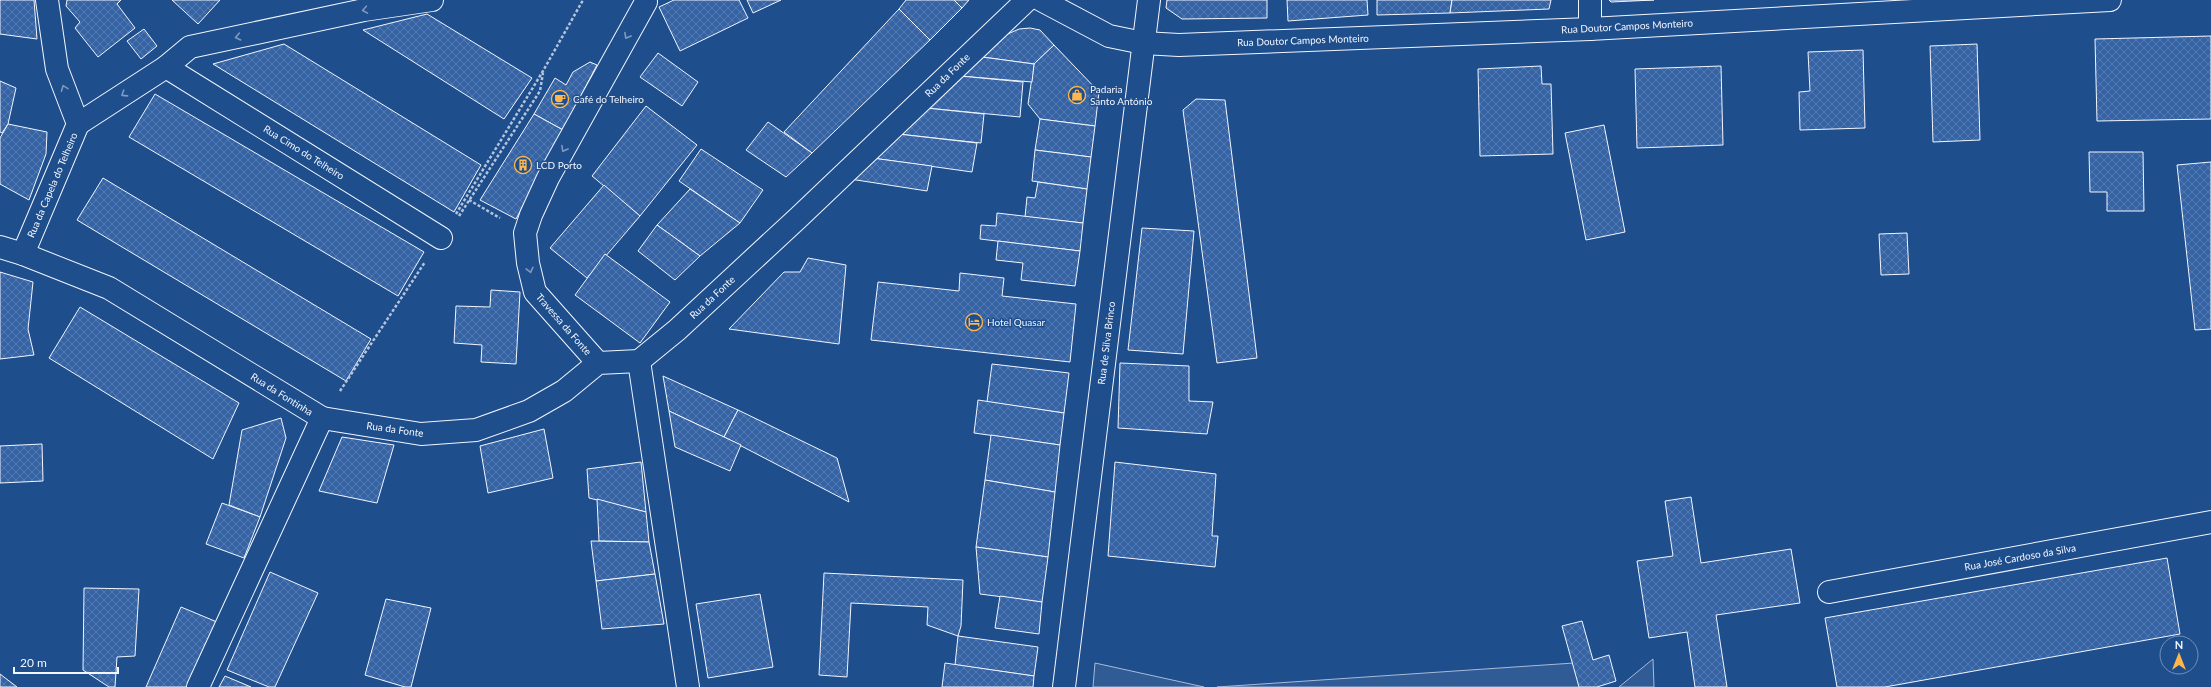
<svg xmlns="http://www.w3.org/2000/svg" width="2211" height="687" font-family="Lato,sans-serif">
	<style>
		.built { fill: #305b95; stroke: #a8bbd7 }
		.building { fill: url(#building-cross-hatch); stroke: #f2f6ff }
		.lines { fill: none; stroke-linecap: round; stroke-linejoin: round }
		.street-casing { stroke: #f2f6ff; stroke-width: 24 }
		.secondary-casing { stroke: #f2f6ff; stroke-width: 24 }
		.path { stroke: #b3c4dc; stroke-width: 2.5; stroke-dasharray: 3 2; stroke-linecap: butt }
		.street { stroke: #1f4e8c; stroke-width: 22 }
		.secondary { stroke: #1f4e8c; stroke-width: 22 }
		.oneway { stroke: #7e9ac0 }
		.labels { text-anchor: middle; stroke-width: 3; stroke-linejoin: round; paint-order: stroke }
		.street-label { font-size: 10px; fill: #f2f6ff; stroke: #1f4e8c }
		.poi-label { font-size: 10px; fill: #f2f6ff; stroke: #1f4e8c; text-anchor: start }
	</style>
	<defs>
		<pattern id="building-cross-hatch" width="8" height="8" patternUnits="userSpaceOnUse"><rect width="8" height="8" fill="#3563a3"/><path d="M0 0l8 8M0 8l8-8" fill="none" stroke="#537ab1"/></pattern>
	</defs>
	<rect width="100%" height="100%" fill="#1f4e8c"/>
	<!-- built -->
	<g class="built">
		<polygon points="1653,659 1654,687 1619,687"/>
		<polygon points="1095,663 1204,687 1093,687"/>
		<polygon points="1574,663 1583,687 1217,687"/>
	</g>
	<!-- building -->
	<g class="building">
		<polygon points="0,0 34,0 37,39 0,34"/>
		<polygon points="67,0 121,0 117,4 135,28 98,57 75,28 80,22 66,6"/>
		<polygon points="172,0 220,0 198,24"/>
		<polygon points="674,0 739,0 748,18 680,51 659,7"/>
		<polygon points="747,0 781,0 753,13"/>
		<polygon points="906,0 954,0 962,8 930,40 899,9"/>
		<polygon points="954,0 969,0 962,8"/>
		<polygon points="1167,0 1267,0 1267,18 1182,19 1166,8"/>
		<polygon points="1287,0 1367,0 1368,15 1288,21"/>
		<polygon points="1377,0 1452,0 1450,13 1377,15"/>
		<polygon points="1452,0 1551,0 1549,9 1450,13"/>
		<polygon points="1609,0 1654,0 1611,2"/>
		<polygon points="899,9 930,40 812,153 784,132"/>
		<polygon points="427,14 532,78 504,119 363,30"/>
		<polygon points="1030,28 1040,30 1054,45 1034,64 982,57 1001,37 1019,29"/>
		<polygon points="144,29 157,46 141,59 127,41"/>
		<polygon points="2211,36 2211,119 2097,121 2095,39"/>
		<polygon points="284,44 481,165 454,212 213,64"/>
		<polygon points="1977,44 1980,140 1933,142 1930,46"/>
		<polygon points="1054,45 1099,92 1095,126 1040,119 1028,104 1034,64"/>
		<polygon points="1863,50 1865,128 1800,130 1799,92 1810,91 1808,52"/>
		<polygon points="658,53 698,82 682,106 640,77"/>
		<polygon points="982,57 1034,64 1032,82 960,76"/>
		<polygon points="590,62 597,65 563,130 534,114 555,78 566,85 573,72"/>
		<polygon points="1541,66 1542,84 1551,84 1553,154 1480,156 1478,69"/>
		<polygon points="1721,66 1723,145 1637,148 1635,69"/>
		<polygon points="960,76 1023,82 1020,117 926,108"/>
		<polygon points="0,81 16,88 8,124 2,133 0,132"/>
		<polygon points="155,94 424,252 398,296 129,137"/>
		<polygon points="1196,99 1225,100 1257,358 1217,363 1183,110"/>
		<polygon points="646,106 697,145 640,216 592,176"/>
		<polygon points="926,108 984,114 981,143 898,134"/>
		<polygon points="534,114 563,130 516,219 480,200"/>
		<polygon points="1040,119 1095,126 1091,157 1035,150"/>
		<polygon points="768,122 812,153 786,177 746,150"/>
		<polygon points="8,124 47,132 46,154 29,200 0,184 0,138"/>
		<polygon points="1604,125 1625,232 1586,240 1565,133"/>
		<polygon points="898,134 977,143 972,172 872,158"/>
		<polygon points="701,149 763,190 740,223 679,181"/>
		<polygon points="1035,150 1091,157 1087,189 1032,181"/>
		<polygon points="2089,152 2143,152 2144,211 2107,211 2107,192 2090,192"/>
		<polygon points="872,158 932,166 927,191 850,179"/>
		<polygon points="2211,162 2211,329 2195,330 2177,165"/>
		<polygon points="103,178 371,339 346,381 77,220"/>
		<polygon points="1038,182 1087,189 1083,223 1025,217 1027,197 1035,198"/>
		<polygon points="604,185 640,216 587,278 550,248"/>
		<polygon points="690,189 740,223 700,256 657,225"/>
		<polygon points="997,213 1083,223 1080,251 980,239 981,225 996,226"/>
		<polygon points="657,225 700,256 675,280 638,251"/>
		<polygon points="1142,228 1194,231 1183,354 1128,350"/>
		<polygon points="1907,233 1909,274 1881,275 1879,234"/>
		<polygon points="998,241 1080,251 1075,286 1021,280 1023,263 996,260"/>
		<polygon points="605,254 670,302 640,343 575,295"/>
		<polygon points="808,258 846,265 839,344 729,329 784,272 800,272"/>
		<polygon points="0,272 33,282 28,329 34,355 0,359"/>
		<polygon points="960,273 1004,278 1002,296 1076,304 1070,362 871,340 878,282 959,291"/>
		<polygon points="491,290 520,292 516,364 481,362 482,345 454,343 456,306 490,307"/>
		<polygon points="80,307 239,403 213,459 49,358"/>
		<polygon points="1120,363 1189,366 1189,401 1213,402 1207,434 1118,428"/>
		<polygon points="992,364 1069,373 1064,413 987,402"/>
		<polygon points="663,376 738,410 724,437 669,411"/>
		<polygon points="978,400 1064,413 1060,445 974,433"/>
		<polygon points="738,410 837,458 849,502 724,437"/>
		<polygon points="669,411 741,445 730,471 675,447"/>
		<polygon points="281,418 286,438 260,517 229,505 242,430"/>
		<polygon points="544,429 553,478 488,493 480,446"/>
		<polygon points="991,435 1060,445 1055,492 985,480"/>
		<polygon points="342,437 394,445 377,503 319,491"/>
		<polygon points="42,444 43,481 0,483 0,446"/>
		<polygon points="641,462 646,512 589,498 587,469"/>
		<polygon points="1115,462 1216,474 1212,536 1218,536 1215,567 1108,556"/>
		<polygon points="985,480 1055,492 1048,557 976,547"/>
		<polygon points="1691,497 1701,563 1791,549 1800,603 1716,615 1727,687 1695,687 1687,632 1649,638 1637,561 1673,556 1665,501"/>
		<polygon points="597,499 646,512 649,542 599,541"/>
		<polygon points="222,503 260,517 244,558 206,544"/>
		<polygon points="591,541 649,542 655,574 596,581"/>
		<polygon points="976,547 1048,557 1042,602 980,594"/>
		<polygon points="2167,558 2180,634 1885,687 1837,687 1825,618"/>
		<polygon points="270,572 318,593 275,687 269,687 227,670"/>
		<polygon points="824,573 963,580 961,626 958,636 927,625 928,607 851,603 847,677 819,675"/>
		<polygon points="655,574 664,624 602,629 596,581"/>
		<polygon points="84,588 139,589 135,656 117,657 115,687 109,687 83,670"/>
		<polygon points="760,594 773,667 708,678 696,604"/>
		<polygon points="1000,596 1042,602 1039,634 995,628"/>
		<polygon points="386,599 431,608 411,687 405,687 365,675"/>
		<polygon points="181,607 217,622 188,687 146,687"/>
		<polygon points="1582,621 1593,660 1609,655 1616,681 1597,687 1579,687 1562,626"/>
		<polygon points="958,636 1038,647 1034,676 955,665"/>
		<polygon points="945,663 1034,676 1033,687 942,687"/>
		<polygon points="0,674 17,687 0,687"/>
		<polygon points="225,676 251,687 219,687"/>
	</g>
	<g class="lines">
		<!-- street casing -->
		<g class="street-casing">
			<g id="street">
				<polyline points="1041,0 1109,36 1143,43 1179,45 1590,29 2110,0"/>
				<polyline points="1590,0 1590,29"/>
				<polyline points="166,67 441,238"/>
				<polyline points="78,124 166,67 190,47 364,10 432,0"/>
				<polyline points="0,247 23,254 109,288 322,418 198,687"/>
				<polyline points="23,254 78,124 57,69 47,0"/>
				<polyline points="639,361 688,687"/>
				<polyline points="598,363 535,292 528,263 525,233 531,215 548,178 646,2"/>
				<polyline points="322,418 421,434 476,430 529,411 564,391 598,363 639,361 677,330 798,218 1027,0"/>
				<polyline points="1829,592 2211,522"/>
			</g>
		</g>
		<!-- secondary casing -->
		<g class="secondary-casing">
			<polyline id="secondary" points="1064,687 1149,0"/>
		</g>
		<!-- path -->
		<g class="path">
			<polyline points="469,200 500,218"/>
			<polyline points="456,214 543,71 583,0"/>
			<polyline points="459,216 540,91 543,73"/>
			<polyline points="340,391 425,262"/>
		</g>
		<!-- street -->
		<use href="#street" class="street"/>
		<!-- secondary -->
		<use href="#secondary" class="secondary"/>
	</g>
	<!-- one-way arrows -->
	<defs><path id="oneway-chevron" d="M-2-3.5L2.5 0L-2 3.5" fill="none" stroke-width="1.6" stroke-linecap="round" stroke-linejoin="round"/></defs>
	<g class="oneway">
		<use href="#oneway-chevron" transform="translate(365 10) rotate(170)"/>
		<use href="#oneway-chevron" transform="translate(627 36) rotate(119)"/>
		<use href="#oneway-chevron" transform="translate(238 37) rotate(168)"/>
		<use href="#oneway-chevron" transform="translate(64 88) rotate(-111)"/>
		<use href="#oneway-chevron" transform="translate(124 94) rotate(147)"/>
		<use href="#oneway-chevron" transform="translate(564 149) rotate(119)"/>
		<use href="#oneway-chevron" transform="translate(530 270) rotate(76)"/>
	</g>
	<!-- icons -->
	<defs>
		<g id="shop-ring" transform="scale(0.9)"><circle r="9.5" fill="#1f4e8c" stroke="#ffb74d" stroke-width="1.5"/><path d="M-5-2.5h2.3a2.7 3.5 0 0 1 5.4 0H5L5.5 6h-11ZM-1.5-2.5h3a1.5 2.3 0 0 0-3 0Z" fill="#ffb74d"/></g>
		<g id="cafe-ring" transform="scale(0.9)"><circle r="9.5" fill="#1f4e8c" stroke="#ffb74d" stroke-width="1.5"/><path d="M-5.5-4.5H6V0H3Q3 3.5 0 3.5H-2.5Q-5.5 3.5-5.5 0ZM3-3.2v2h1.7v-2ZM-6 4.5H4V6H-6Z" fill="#ffb74d"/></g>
		<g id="building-ring" transform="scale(0.9)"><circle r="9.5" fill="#1f4e8c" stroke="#ffb74d" stroke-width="1.5"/><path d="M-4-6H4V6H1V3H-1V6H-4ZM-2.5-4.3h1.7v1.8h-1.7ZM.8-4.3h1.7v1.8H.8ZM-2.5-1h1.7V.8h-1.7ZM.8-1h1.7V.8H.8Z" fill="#ffb74d"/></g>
		<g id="hotel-ring" transform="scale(0.9)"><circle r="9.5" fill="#1f4e8c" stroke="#ffb74d" stroke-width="1.5"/><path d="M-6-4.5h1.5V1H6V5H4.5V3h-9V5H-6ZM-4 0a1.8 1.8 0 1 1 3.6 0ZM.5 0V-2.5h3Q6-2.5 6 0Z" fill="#ffb74d"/></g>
	</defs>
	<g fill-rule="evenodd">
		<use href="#shop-ring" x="1077" y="95"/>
		<use href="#cafe-ring" x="560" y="99"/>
		<use href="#building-ring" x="523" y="165"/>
		<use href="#hotel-ring" x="974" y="322"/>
	</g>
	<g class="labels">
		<!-- street labels -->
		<g class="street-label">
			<text transform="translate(1627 26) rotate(-3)" y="4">Rua Doutor Campos Monteiro</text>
			<text transform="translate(1303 40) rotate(-2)" y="4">Rua Doutor Campos Monteiro</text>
			<text transform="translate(947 75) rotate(-44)" y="4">Rua da Fonte</text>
			<text transform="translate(304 152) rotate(32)" y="4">Rua Cimo do Telheiro</text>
			<text transform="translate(52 185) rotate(-67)" y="4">Rua da Capela do Telheiro</text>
			<text transform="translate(712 297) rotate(-43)" y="4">Rua da Fonte</text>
			<text transform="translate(564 324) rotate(49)" y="4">Travessa da Fonte</text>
			<text transform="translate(1106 343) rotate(-83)" y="4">Rua de Silva Brinco</text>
			<text transform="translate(282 394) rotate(32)" y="4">Rua da Fontinha</text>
			<text transform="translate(395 429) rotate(8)" y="4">Rua da Fonte</text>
			<text transform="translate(2020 557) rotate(-10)" y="4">Rua José Cardoso da Silva</text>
		</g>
		<!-- poi labels -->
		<g class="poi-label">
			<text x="1090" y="93">Padaria<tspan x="1090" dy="12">Santo António</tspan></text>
			<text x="573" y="103">Café do Telheiro</text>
			<text x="536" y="169">LCD Porto</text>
			<text x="987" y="326">Hotel Quasar</text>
		</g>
	</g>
	<!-- north arrow -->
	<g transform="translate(2179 655)"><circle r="19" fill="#1f4e8c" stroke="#7391ba"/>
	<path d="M0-3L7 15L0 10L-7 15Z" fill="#ffb74d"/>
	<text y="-6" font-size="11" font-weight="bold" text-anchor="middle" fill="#f2f6ff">N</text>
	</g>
	<!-- scale -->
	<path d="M14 667v6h104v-6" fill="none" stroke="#f2f6ff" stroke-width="2"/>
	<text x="20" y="667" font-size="12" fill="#f2f6ff" stroke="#1f4e8c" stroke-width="3" paint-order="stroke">20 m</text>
</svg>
